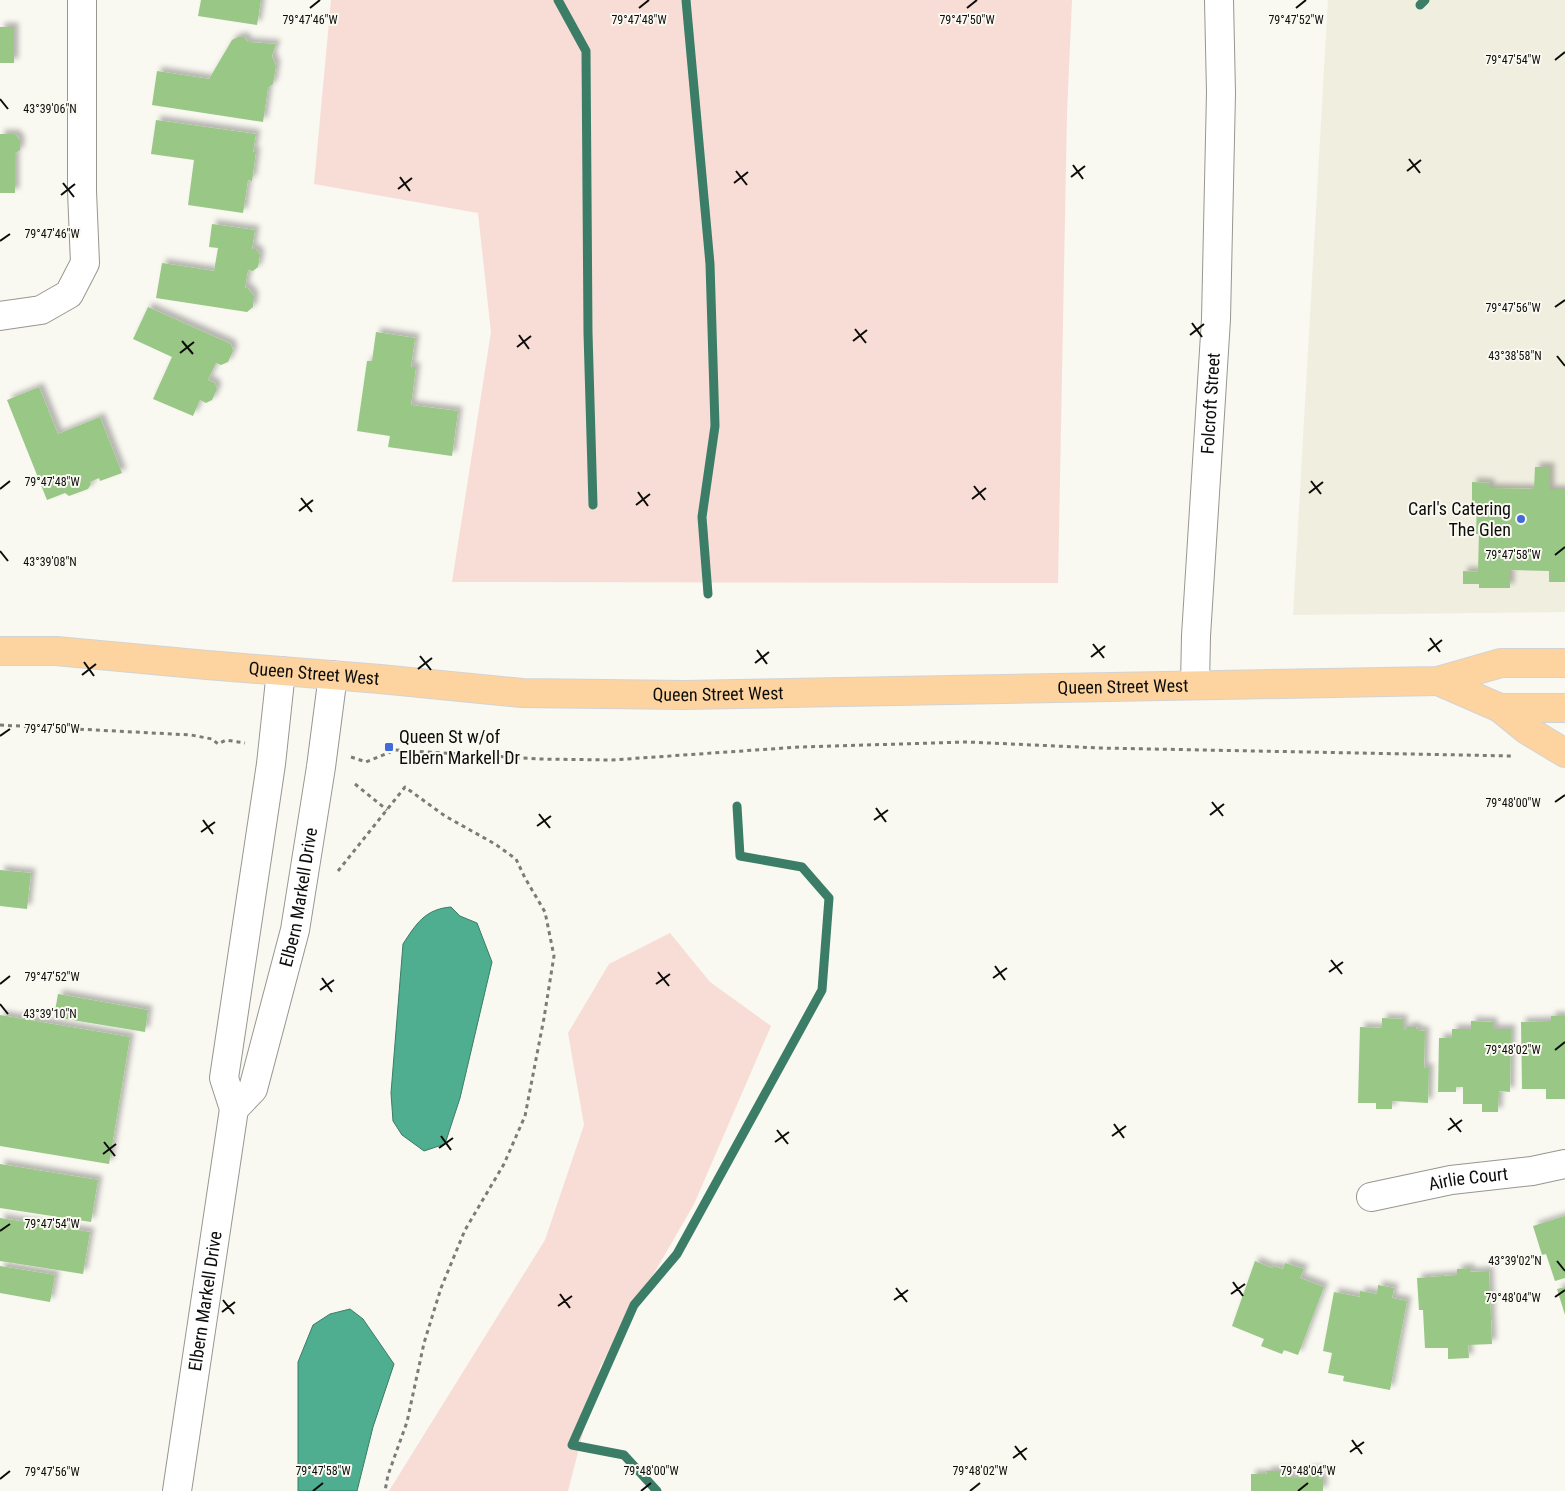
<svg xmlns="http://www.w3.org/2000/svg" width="1565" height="1491" font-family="'Roboto Condensed',sans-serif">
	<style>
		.built { fill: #efeedf }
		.green { fill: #f7ddd5 }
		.water { fill: #4fae8f; stroke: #3b7d67 }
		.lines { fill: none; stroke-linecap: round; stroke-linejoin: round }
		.stream { stroke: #3b7d67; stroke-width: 9 }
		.building { fill: #99c785; filter: url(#shadow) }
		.minor-casing { stroke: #979690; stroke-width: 30 }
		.major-casing { stroke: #d3d3d3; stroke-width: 30 }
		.path { stroke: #7c7c77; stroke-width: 3; stroke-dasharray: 4 4; stroke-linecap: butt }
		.minor { stroke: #fff; stroke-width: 28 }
		.major { stroke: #fdd49f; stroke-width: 28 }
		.ticks { fill: none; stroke: #0c0c0a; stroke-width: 2 }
		.poi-dot { fill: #416adb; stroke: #f9f8f1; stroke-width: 2 }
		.labels { text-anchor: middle; stroke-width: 4; stroke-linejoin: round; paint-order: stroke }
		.street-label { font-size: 18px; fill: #0c0c0a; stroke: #f9f8f1 }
		.poi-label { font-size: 18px; fill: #0c0c0a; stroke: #f9f8f1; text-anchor: end }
		.ticks-label { font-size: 12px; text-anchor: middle; fill: #0c0c0a; stroke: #f9f8f1; stroke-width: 4; stroke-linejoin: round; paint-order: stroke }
	</style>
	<defs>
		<filter id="shadow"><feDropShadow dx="4.5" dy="-4.5" stdDeviation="2.5" flood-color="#0004"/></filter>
	</defs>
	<rect width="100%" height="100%" fill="#f9f8f1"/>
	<!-- built -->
	<polygon class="built" points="1328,0 1565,0 1565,612 1293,615"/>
	<!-- green -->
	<g class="green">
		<polygon points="331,0 1072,0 1067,112 1058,583 452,582 491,332 478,213 314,184"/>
		<polygon points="670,933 710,982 771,1026 694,1204 600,1367 568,1491 389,1491 545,1240 584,1125 568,1033 609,964"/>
	</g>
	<!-- water -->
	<g class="water">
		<path d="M 451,907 L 460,916 L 477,923 L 492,962 L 460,1098 L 445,1144 L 424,1151 L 402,1135 L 393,1121 L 391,1093 L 403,944 C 416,924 425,909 451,907 Z"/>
		<polygon points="350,1309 363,1319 394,1364 373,1427 357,1491 298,1491 298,1362 313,1325 330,1314"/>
	</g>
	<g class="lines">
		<!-- stream -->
		<g class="stream">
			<polyline points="558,0 586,51 588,333 593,505"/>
			<polyline points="686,0 710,264 715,426 702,517 708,594"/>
			<polyline points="1420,5 1425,0"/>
			<polyline points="657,1491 624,1455 572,1445 634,1305 677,1254 822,990 829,898 802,867 740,856 737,806"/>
		</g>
	</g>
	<!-- building -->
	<g class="building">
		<polygon points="201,0 261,0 257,25 198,16"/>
		<rect x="0" y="27" width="14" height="36"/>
		<polygon points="238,37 244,37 248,42 276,44 272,56 276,66 273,84 268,88 263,122 152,105 157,71 209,79 232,40"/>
		<polygon points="156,120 256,134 253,152 256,152 252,181 248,180 243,213 188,205 194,160 151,154"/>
		<polygon points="0,134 15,134 20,140 20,150 15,154 15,193 0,193"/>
		<polygon points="212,224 255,230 252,249 256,249 260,255 258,267 253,271 248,270 245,288 248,288 254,296 253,307 247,312 156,298 162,263 214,271 218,248 209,247"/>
		<polygon points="148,307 231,344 233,351 228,362 221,365 216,363 208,380 215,383 217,389 212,400 206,403 200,400 193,416 153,399 172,357 133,339"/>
		<polygon points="376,332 415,338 411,367 416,367 411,405 458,411 452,456 388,447 390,436 357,431 367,361 372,361"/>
		<polygon points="39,387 58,434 100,417 122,473 100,481 99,478 90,482 91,484 88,489 69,496 65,493 47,500 7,400"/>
		<polygon points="1535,467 1550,467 1550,490 1565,490 1565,582 1549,582 1549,571 1510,570 1510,588 1479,588 1479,584 1463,584 1463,571 1478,572 1479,534 1476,534 1477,503 1472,503 1472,482 1490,483 1490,488 1534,489"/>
		<polygon points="0,870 31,873 27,909 0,906"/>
		<polygon points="58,994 148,1010 145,1032 54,1017"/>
		<polygon points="0,1015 130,1037 109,1164 0,1146"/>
		<polygon points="1551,1016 1565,1016 1565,1099 1546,1099 1546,1089 1522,1089 1521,1022 1551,1021"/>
		<polygon points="1382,1018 1403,1019 1403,1030 1405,1030 1407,1027 1416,1027 1417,1030 1425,1031 1424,1068 1429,1068 1428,1103 1392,1101 1392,1109 1376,1109 1376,1103 1358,1103 1360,1027 1382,1028"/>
		<polygon points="1471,1021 1493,1022 1493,1029 1511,1029 1510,1092 1499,1091 1498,1112 1482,1112 1482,1104 1463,1104 1463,1087 1456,1087 1456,1092 1438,1092 1439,1038 1452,1038 1452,1029 1471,1029"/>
		<polygon points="0,1164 98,1180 91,1222 0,1208"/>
		<polygon points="1565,1216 1565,1278 1555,1281 1546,1254 1542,1255 1533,1226"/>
		<polygon points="0,1218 90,1232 83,1274 0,1261"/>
		<polygon points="1255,1261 1272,1268 1273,1266 1283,1269 1285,1263 1304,1269 1300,1278 1324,1287 1298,1355 1284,1350 1282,1354 1261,1346 1264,1339 1232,1326"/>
		<polygon points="0,1266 55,1275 50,1302 0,1293"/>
		<polygon points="1470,1268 1470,1272 1489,1271 1492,1344 1468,1345 1469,1358 1448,1359 1448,1348 1425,1348 1423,1310 1419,1310 1417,1278 1457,1275 1457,1269"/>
		<polygon points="1378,1285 1394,1288 1392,1298 1407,1301 1390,1390 1343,1381 1344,1376 1328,1373 1332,1353 1323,1351 1334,1292 1360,1297 1360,1291 1377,1294"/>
		<polygon points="1565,1287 1565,1315 1557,1289"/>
		<polygon points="1307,1470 1319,1470 1319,1479 1323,1478 1323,1491 1251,1491 1251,1474 1267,1474 1266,1471 1289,1471 1289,1478 1307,1478"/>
	</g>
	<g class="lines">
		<!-- minor casing -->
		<g class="minor-casing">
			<g id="minor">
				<polyline points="0,316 41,310 69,294 85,263 82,191 82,0"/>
				<path id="s1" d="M 1195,685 L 1196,636 L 1216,319 L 1221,93 L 1219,0"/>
				<path id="s2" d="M 234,1109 L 253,1089 L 295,930 L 321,767 L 333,675"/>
				<path id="s3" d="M 1371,1197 L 1451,1180 L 1532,1171 L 1565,1164"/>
				<path id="s4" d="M 177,1491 L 234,1109 L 224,1078 L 271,764 L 281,671"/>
			</g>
		</g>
		<!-- major casing -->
		<g class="major-casing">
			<g id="major">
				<path id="s5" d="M 0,651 L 56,651 L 207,665 L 380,679 L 522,693 L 685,695 L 1438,681 L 1501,663 L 1565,663"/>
				<polyline points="1438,681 1500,708 1565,708"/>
				<polyline points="1500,708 1527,730 1565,753"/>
			</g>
		</g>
		<!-- path -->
		<g class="path">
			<polyline points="0,725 191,735 212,739 218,744 226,740 245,743"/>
			<polyline points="351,757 366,762 395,750 538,759 612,760 799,747 967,742 1100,748 1513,756"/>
			<polyline points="355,784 387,810"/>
			<polyline points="338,871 405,787 445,816 495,844 516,859 525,878 545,912 554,956 544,1018 525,1116 504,1164 465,1230 441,1288 424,1343 407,1422 388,1475 385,1491"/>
		</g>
		<!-- minor -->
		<use href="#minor" class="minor"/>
		<!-- major -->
		<use href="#major" class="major"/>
	</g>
	<!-- ticks -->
	<path class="ticks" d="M 310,8 L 320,0M 639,8 L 649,0M 967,8 L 977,0M 1296,8 L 1306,0M 1555,60 L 1565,52M 0,99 L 8,109M 1409,159 L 1420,173M 1073,165 L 1083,179M 736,171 L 747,185M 1407,171 L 1421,160M 400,177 L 410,191M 1071,177 L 1085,166M 63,183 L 74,197M 734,183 L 748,172M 398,189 L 412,178M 61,195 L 75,184M 0,241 L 10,234M 1555,307 L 1565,300M 1192,323 L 1202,337M 855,329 L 866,343M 519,335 L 529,349M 1190,335 L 1204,324M 182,341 L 193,354M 853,341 L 867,330M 517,347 L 531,336M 180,353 L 194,342M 1557,356 L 1565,366M 1311,481 L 1321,494M 974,486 L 985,500M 0,489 L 10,481M 638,492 L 648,506M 1309,493 L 1323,482M 301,498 L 312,512M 972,499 L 986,488M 636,505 L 650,494M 299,511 L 313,500M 0,551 L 8,561M 1555,555 L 1565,547M 1430,638 L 1440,652M 1093,644 L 1104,658M 757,650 L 767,664M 1428,651 L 1442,640M 420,656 L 431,670M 1091,657 L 1105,646M 84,662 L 94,676M 755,663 L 769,652M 418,669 L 432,658M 82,675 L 96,664M 0,736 L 10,729M 1212,802 L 1223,816M 1555,802 L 1565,795M 876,808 L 886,822M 539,814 L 550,828M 1210,815 L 1224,804M 203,820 L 213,834M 874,820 L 888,810M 537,826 L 551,816M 201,832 L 215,822M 1331,960 L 1342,974M 995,966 L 1005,980M 658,972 L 669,986M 1329,972 L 1343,962M 322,978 L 332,992M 993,978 L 1007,968M 0,984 L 10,976M 656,984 L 670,974M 320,990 L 334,980M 0,1004 L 8,1014M 1555,1050 L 1565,1042M 1450,1118 L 1461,1132M 1114,1124 L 1124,1138M 777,1130 L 788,1144M 1448,1130 L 1462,1120M 441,1136 L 451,1150M 1112,1136 L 1126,1126M 104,1142 L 115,1156M 775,1142 L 789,1132M 439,1148 L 453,1138M 103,1154 L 116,1144M 0,1231 L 10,1224M 1557,1261 L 1565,1271M 1233,1282 L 1243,1296M 896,1288 L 907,1302M 560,1294 L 570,1308M 1231,1294 L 1245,1284M 1555,1297 L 1565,1290M 223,1300 L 234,1314M 894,1300 L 908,1290M 558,1306 L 572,1296M 222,1312 L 235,1302M 1352,1440 L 1362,1454M 1015,1446 L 1026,1460M 1350,1452 L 1364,1442M 1013,1458 L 1027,1448M 0,1479 L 10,1471M 313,1491 L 323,1483M 641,1491 L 651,1483M 970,1491 L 980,1483M 1298,1491 L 1308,1483"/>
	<!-- markers -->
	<g class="poi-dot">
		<circle cx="1521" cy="519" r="5"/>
		<rect x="384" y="742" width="10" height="10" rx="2.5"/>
	</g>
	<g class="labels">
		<!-- street labels -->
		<g class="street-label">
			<text dy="6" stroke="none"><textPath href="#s1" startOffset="282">Folcroft Street</textPath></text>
			<text dy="6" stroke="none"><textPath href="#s5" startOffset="315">Queen Street West</textPath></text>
			<text dy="6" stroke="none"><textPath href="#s5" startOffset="1125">Queen Street West</textPath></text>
			<text dy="6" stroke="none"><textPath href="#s5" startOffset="720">Queen Street West</textPath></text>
			<text dy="6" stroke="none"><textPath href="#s2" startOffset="225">Elbern Markell Drive</textPath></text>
			<text dy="6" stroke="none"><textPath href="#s3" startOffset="99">Airlie Court</textPath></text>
			<text dy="6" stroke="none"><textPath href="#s4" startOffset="192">Elbern Markell Drive</textPath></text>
		</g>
		<!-- poi labels -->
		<g class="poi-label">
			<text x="1511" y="515">Carl's Catering<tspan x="1511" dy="21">The Glen</tspan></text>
			<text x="399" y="743" text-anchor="start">Queen St w/of<tspan x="399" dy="21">Elbern Markell Dr</tspan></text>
		</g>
	</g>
	<g class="ticks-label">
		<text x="310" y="24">79°47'46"W</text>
		<text x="639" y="24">79°47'48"W</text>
		<text x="967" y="24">79°47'50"W</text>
		<text x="1296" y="24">79°47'52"W</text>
		<text x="1513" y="64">79°47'54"W</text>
		<text x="50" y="113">43°39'06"N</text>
		<text x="52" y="238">79°47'46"W</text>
		<text x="1513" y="312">79°47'56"W</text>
		<text x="1515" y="360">43°38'58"N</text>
		<text x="52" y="486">79°47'48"W</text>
		<text x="1513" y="559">79°47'58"W</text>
		<text x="50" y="566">43°39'08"N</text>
		<text x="52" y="733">79°47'50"W</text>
		<text x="1513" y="807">79°48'00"W</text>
		<text x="52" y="981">79°47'52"W</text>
		<text x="50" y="1018">43°39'10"N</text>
		<text x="1513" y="1054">79°48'02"W</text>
		<text x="52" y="1228">79°47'54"W</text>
		<text x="1515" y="1265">43°39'02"N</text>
		<text x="1513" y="1302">79°48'04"W</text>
		<text x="323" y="1475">79°47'58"W</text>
		<text x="651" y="1475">79°48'00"W</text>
		<text x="980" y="1475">79°48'02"W</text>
		<text x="1308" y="1475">79°48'04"W</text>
		<text x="52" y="1476">79°47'56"W</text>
	</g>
</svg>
